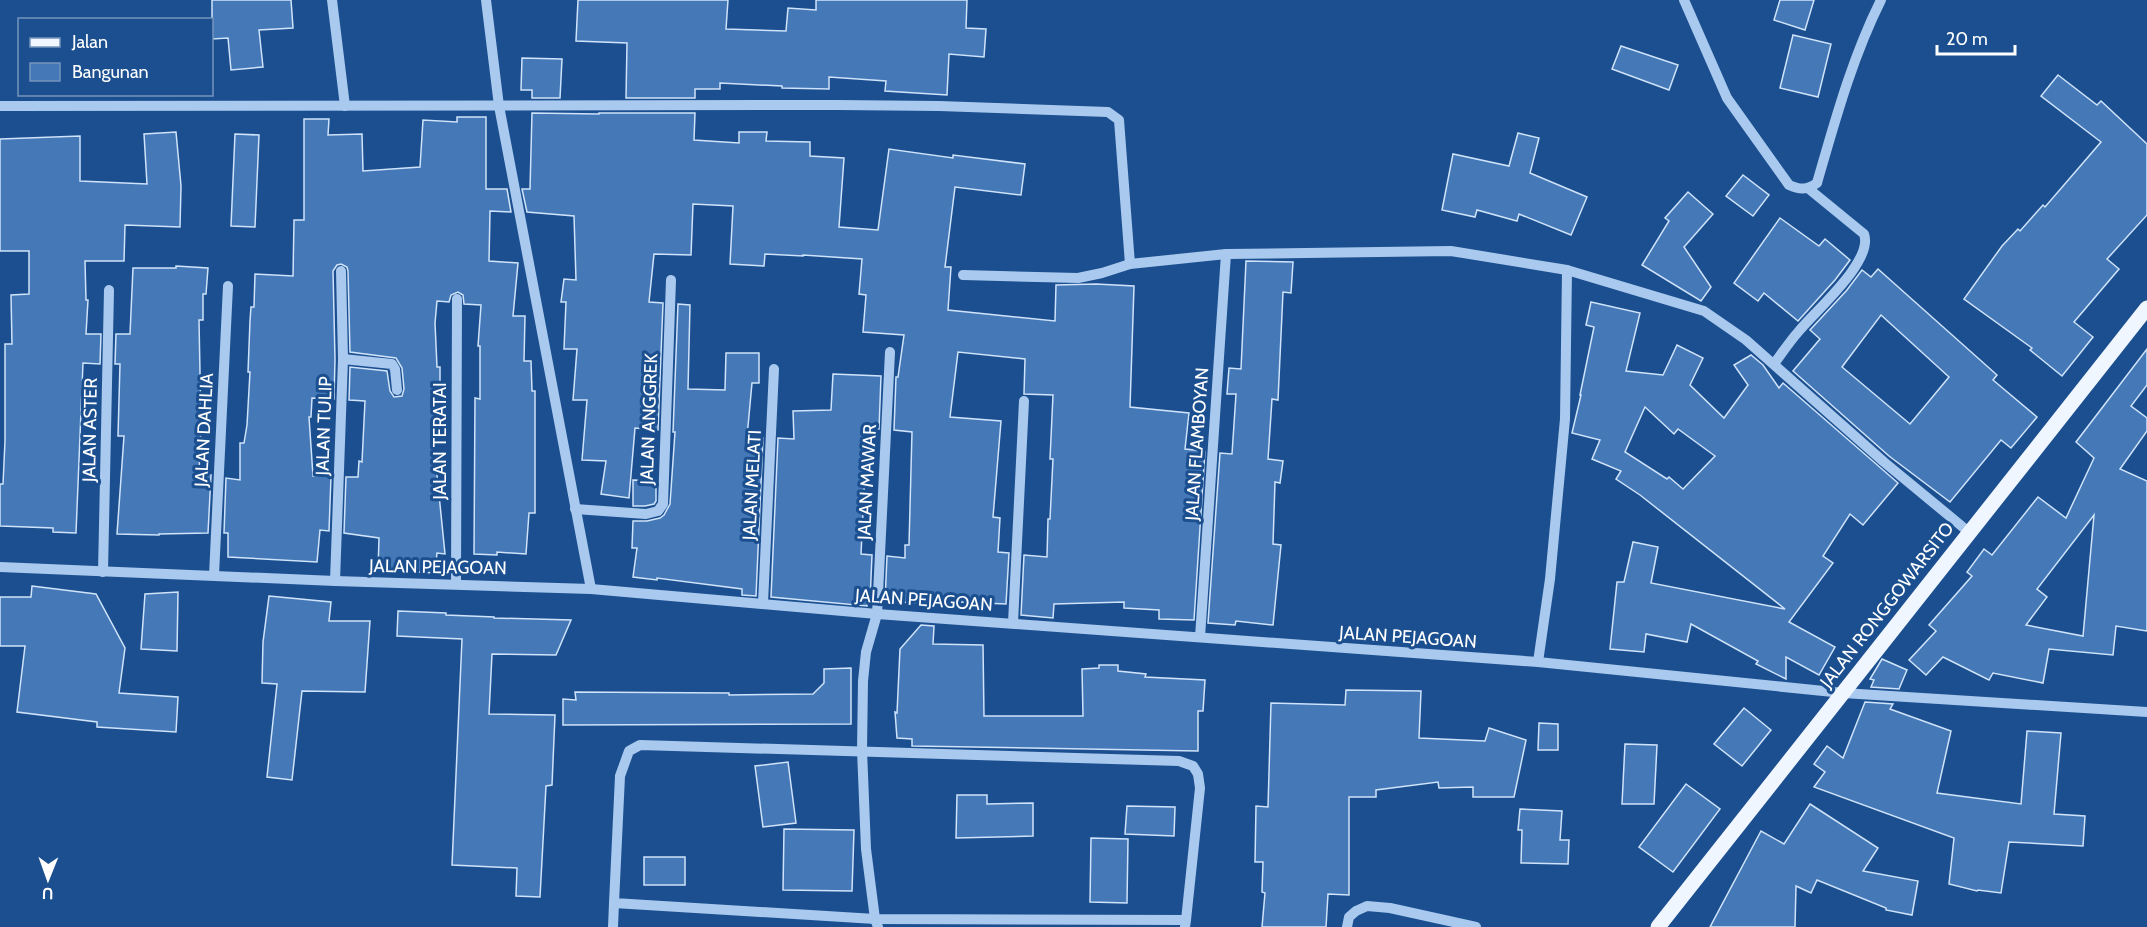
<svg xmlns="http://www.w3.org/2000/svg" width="2147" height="927" font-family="Cabin,sans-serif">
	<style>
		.building { fill: #4478b7; stroke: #cfe3fa; stroke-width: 1.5; fill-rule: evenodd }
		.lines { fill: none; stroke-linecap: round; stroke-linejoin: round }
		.minor { stroke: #a9c9ee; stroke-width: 10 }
		.major { stroke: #f0f6ff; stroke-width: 15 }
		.labels { text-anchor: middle; stroke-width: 6; stroke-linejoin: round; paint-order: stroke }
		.street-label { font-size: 18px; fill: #fff; stroke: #1b4f8f }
	</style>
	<rect width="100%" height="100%" fill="#1b4f8f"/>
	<!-- building -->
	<g class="building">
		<polygon points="212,0 291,0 293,28 259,30 263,67 231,70 228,38 212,39"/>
		<polygon points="578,0 728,0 726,29 786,31 788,8 816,10 816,0 967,0 966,28 986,29 984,57 949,54 947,95 885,91 886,81 829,77 829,89 782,88 782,86 720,83 720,89 695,89 695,98 626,98 627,43 576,41"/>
		<polygon points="1780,0 1814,0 1805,30 1774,20"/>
		<polygon points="1793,35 1831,44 1818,97 1780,88"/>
		<polygon points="1621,46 1678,65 1669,90 1612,69"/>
		<polygon points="522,58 562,59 560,98 532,98 532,90 521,90"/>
		<polygon points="2058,75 2097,105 2101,101 2147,144 2147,215 2107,259 2119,269 2074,322 2093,337 2062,376 2030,350 2032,348 1964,299 2002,246 2018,229 2020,231 2043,205 2045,207 2101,142 2041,96"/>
		<polygon points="532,113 599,114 599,113 695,113 694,140 739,143 739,132 767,132 766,141 810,142 810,156 844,158 839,227 878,230 889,149 953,158 953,155 1025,164 1021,195 955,187 945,267 951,267 948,310 1055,321 1056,285 1096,284 1134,286 1130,407 1189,413 1185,449 1205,451 1194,620 1159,619 1159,610 1124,608 1124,602 1054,604 1053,618 1021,615 1024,555 1047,557 1048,519 1050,519 1053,459 1050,459 1053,395 1024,394 1025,359 958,352 950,417 1001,421 993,517 1000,518 998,552 1009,553 1006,604 935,601 934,603 885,602 887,556 905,558 905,545 909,545 912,432 894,430 896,377 898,377 904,335 863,332 866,295 859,294 862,259 803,255 803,256 765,254 764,266 730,264 733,206 693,204 691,255 654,254 649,302 663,303 658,430 635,428 629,498 601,494 606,461 582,460 587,400 573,400 577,349 564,349 566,302 561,302 564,279 576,280 574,216 527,212 522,189 530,189"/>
		<polygon points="457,117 486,117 486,189 507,189 511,212 490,211 489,261 518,263 513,316 525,316 524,361 531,361 532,391 535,391 535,513 529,513 526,554 497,552 497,555 474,554 475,398 480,399 480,346 478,346 481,305 464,304 463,295 458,292 451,295 449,302 437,301 435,323 437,367 440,367 440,411 437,411 434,445 445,554 437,553 435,573 378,570 379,538 344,533 346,477 358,477 359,461 362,462 365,401 349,400 350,367 387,371 390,391 394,397 402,396 404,389 402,368 396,358 350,352 348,271 347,267 341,264 337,265 333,271 335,359 334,399 312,398 311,417 309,417 313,476 331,476 329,531 320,530 317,562 228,557 228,533 224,533 226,478 240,480 240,443 244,443 247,425 250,372 248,372 250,321 251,307 254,307 255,274 293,276 294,220 304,220 304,119 329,119 328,135 362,134 363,171 420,167 423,120 457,122"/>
		<polygon points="176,132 181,186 180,227 125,225 124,261 85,261 86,300 88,300 86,334 101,334 100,364 83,363 76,533 53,532 53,528 0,526 0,484 3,484 5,441 5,344 12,344 11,295 29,294 29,251 0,251 0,139 80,136 80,181 147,184 144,134"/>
		<polygon points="1518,133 1539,138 1530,173 1587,197 1571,235 1519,214 1517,221 1477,210 1475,217 1442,210 1453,154 1509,166"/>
		<polygon points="235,134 259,135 255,227 231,226"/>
		<polygon points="1743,175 1769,195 1753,216 1726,196"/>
		<polygon points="1688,192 1713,214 1684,247 1711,287 1701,301 1642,265 1669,221 1665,218"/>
		<polygon points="1780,218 1819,246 1825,239 1850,260 1835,280 1798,321 1764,293 1758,301 1734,283"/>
		<polygon points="1246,261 1293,262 1291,293 1283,292 1278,400 1272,399 1268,459 1283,461 1280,483 1275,482 1273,544 1281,545 1273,625 1236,621 1235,625 1208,623 1220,453 1232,454 1236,394 1227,394 1229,368 1241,369"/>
		<polygon points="176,266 208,268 206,294 203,294 203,320 199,320 201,426 199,473 211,475 208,533 159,534 159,535 117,534 124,436 118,436 120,364 115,364 116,334 130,334 133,268 176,268"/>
		<path d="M 1878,269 L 1997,375 L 1993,380 L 2037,417 L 2011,448 L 2001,440 L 1950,502 L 1889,456 L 1793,371 L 1820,339 L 1810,330 L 1847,290 L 1862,270 L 1871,277 ZM 1881,315 L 1949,377 L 1910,424 L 1842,367 Z"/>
		<path d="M 1591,302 L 1640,313 L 1626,371 L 1663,375 L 1677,345 L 1703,358 L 1690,385 L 1724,418 L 1748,385 L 1734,365 L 1751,355 L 1763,365 L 1779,388 L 1783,383 L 1898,483 L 1863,525 L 1850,514 L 1823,556 L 1833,563 L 1789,622 L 1835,647 L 1819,675 L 1786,657 L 1786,679 L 1756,664 L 1758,661 L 1691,624 L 1687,642 L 1646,634 L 1644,652 L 1610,649 L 1617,582 L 1624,582 L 1633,542 L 1658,547 L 1651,583 L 1785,609 L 1640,495 L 1616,479 L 1621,471 L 1592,459 L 1600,440 L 1572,433 L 1581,395 L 1580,395 L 1594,327 L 1586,325 ZM 1645,407 L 1674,434 L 1678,429 L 1715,456 L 1683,489 L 1669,477 L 1667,479 L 1625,452 Z"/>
		<polygon points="678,304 690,305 688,389 725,390 726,353 759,353 759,383 752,383 747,437 763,438 756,596 742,595 742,589 657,578 657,580 633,577 637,548 632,548 633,521 647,521 660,518 664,515 670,504 675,432 673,432"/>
		<path d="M 2147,349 L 2147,385 L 2131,406 L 2147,418 L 2147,431 L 2120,469 L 2147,481 L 2147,631 L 2116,626 L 2113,655 L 2049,649 L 2043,683 L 1993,673 L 1989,680 L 1943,657 L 1926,675 L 1909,660 L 1936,631 L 1929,625 L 1972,576 L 1967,572 L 1984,549 L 1992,555 L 2038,497 L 2066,518 L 2094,458 L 2076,442 ZM 2094,515 L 2083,636 L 2026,625 L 2047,597 L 2037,589 Z"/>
		<polygon points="833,374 881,376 879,429 870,428 869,452 866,451 861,554 872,555 870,601 867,601 867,606 771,597 778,438 794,439 793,411 831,410"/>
		<polygon points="633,480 656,481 656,501 654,504 645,506 633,506"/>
		<polygon points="32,586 96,594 125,648 119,693 178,697 176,732 97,727 97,722 17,712 25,646 0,646 0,597 31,597"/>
		<polygon points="178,592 177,651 141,649 145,594"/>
		<polygon points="269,596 331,602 329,621 370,621 365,692 302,691 292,780 267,777 277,684 262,683 263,642"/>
		<polygon points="398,611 446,613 446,615 494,617 494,618 571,620 556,655 492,654 489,714 555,715 552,785 546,786 540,897 516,896 517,868 452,865 462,639 397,636"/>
		<polygon points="921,625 934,626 933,644 983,645 984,716 1083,716 1082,669 1099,668 1099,665 1118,665 1118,671 1146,674 1145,677 1205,680 1203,711 1198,711 1198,751 912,746 912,739 897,738 895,712 897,713 900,649"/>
		<polygon points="1882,659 1907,670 1899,689 1871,687 1874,680 1870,679"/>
		<polygon points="851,668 851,724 563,725 563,699 576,700 575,692 729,693 729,695 813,694 824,683 824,669"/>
		<polygon points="1346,690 1421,691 1419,738 1485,741 1489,728 1526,740 1514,797 1473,797 1473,787 1439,788 1438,782 1376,790 1376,797 1349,797 1349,895 1328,894 1326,927 1262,927 1265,893 1262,892 1263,862 1255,862 1256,806 1268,807 1271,703 1345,705"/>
		<polygon points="1865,702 1893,704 1890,709 1951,731 1937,793 2021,804 2027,731 2061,733 2054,814 2085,816 2083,846 2009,842 2001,893 1978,890 1977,891 1949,884 1954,838 1814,787 1825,772 1814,764 1827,746 1843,758"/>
		<polygon points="1744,708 1771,730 1742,766 1714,744"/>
		<polygon points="1539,723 1558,724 1558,750 1538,750"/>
		<polygon points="1625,744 1657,745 1654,804 1622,804"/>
		<polygon points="788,762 796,823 763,827 755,766"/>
		<polygon points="1686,784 1720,809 1673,872 1639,847"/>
		<polygon points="957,795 987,795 987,804 1033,803 1033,836 956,838"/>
		<polygon points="1810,804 1878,848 1863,871 1918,881 1912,915 1886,910 1886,908 1817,880 1811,893 1796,886 1795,927 1710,927 1761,831 1784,844"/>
		<polygon points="1127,806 1175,807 1174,836 1125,834"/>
		<polygon points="1520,809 1562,811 1560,840 1569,840 1568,864 1521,863 1522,830 1518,830"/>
		<polygon points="784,829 854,830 852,891 783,890"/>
		<polygon points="1091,838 1128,839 1127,903 1090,902"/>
		<rect x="644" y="857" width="41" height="28"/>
	</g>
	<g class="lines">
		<!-- minor -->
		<g class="minor">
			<polyline points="332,0 345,106"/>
			<polyline points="486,0 499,106 591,589"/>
			<path d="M 1684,0 L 1727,98 L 1789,185 C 1800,190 1807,190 1817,183 C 1835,121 1852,58 1881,0"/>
			<polyline points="0,106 838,105 939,106 1108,112 1119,120 1130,264 1226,254 1451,251 1567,270 1704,311 1746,340 1884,462 1970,533"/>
			<polyline points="963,275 1078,278 1102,273 1130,264"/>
			<polyline points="343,359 392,364 395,369 397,390"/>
			<path d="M 1774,364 C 1782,353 1790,341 1799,331 C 1815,311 1874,261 1864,234 L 1809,189"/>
			<polyline points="575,509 646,514 658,511 663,504 671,280"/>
			<polyline points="0,567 335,581 591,589 877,614 1538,662 1843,693 2147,712"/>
			<polyline points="103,572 109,290"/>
			<polyline points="214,575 228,286"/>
			<polyline points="335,581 343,359 341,271"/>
			<polyline points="456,584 457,299"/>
			<polyline points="763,603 774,369"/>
			<polyline points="1013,623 1024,401"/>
			<polyline points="1200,637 1226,254"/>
			<polyline points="1538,662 1550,579 1565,419 1567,270"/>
			<polyline points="613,927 614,903"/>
			<polyline points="878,927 875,919 866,849 862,750 863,681 866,652 877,614 890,352"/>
			<polyline points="1185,927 1186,920 1200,788 1198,774 1193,766 1179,761 640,745 629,751 620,776 614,903 875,919 1186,920"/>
			<polyline points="1347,927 1349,917 1356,911 1367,906 1390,908 1476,927"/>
		</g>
		<!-- major -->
		<polyline class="major" points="1658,927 2147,308"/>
	</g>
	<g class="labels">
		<!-- street labels -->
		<g class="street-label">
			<text transform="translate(649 419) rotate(-88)" y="6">JALAN ANGGREK</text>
			<text transform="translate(324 426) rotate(-88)" y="6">JALAN TULIP</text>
			<text transform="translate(90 430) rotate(-89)" y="6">JALAN ASTER</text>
			<text transform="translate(204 430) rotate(-87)" y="6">JALAN DAHLIA</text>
			<text transform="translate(440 441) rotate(-90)" y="6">JALAN TERATAI</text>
			<text transform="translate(1197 444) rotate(-86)" y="6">JALAN FLAMBOYAN</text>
			<text transform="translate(867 482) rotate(-87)" y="6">JALAN MAWAR</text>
			<text transform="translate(752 485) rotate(-87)" y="6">JALAN MELATI</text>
			<text transform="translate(438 567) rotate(1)" y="6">JALAN PEJAGOAN</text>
			<text transform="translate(924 600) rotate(4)" y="6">JALAN PEJAGOAN</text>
			<text transform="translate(1887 605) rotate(-52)" y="6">JALAN RONGGOWARSITO</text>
			<text transform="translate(1408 637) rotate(4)" y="6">JALAN PEJAGOAN</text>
		</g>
	</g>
	<!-- legend -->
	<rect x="18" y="18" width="195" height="78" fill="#1b4f8f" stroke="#7695bc" stroke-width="1.5"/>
	<rect x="30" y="38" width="30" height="9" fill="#f0f6ff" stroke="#7695bc" stroke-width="1.5"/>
	<text x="72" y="48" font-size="18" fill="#ffffff">Jalan</text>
	<rect x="30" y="63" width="30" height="18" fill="#4478b7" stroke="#7695bc" stroke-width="1.5"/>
	<text x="72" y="78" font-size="18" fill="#ffffff">Bangunan</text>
	<!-- north arrow -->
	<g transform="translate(48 879) rotate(181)" stroke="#1b4f8f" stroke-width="4.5" paint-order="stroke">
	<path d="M0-4.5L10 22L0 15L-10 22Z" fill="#ffffff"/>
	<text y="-9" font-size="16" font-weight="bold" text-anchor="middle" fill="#ffffff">U</text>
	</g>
	<!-- scale -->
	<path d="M1937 45v9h78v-9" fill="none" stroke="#ffffff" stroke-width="3"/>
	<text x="1946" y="45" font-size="18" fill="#ffffff" stroke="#1b4f8f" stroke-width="4.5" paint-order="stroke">20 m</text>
</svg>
